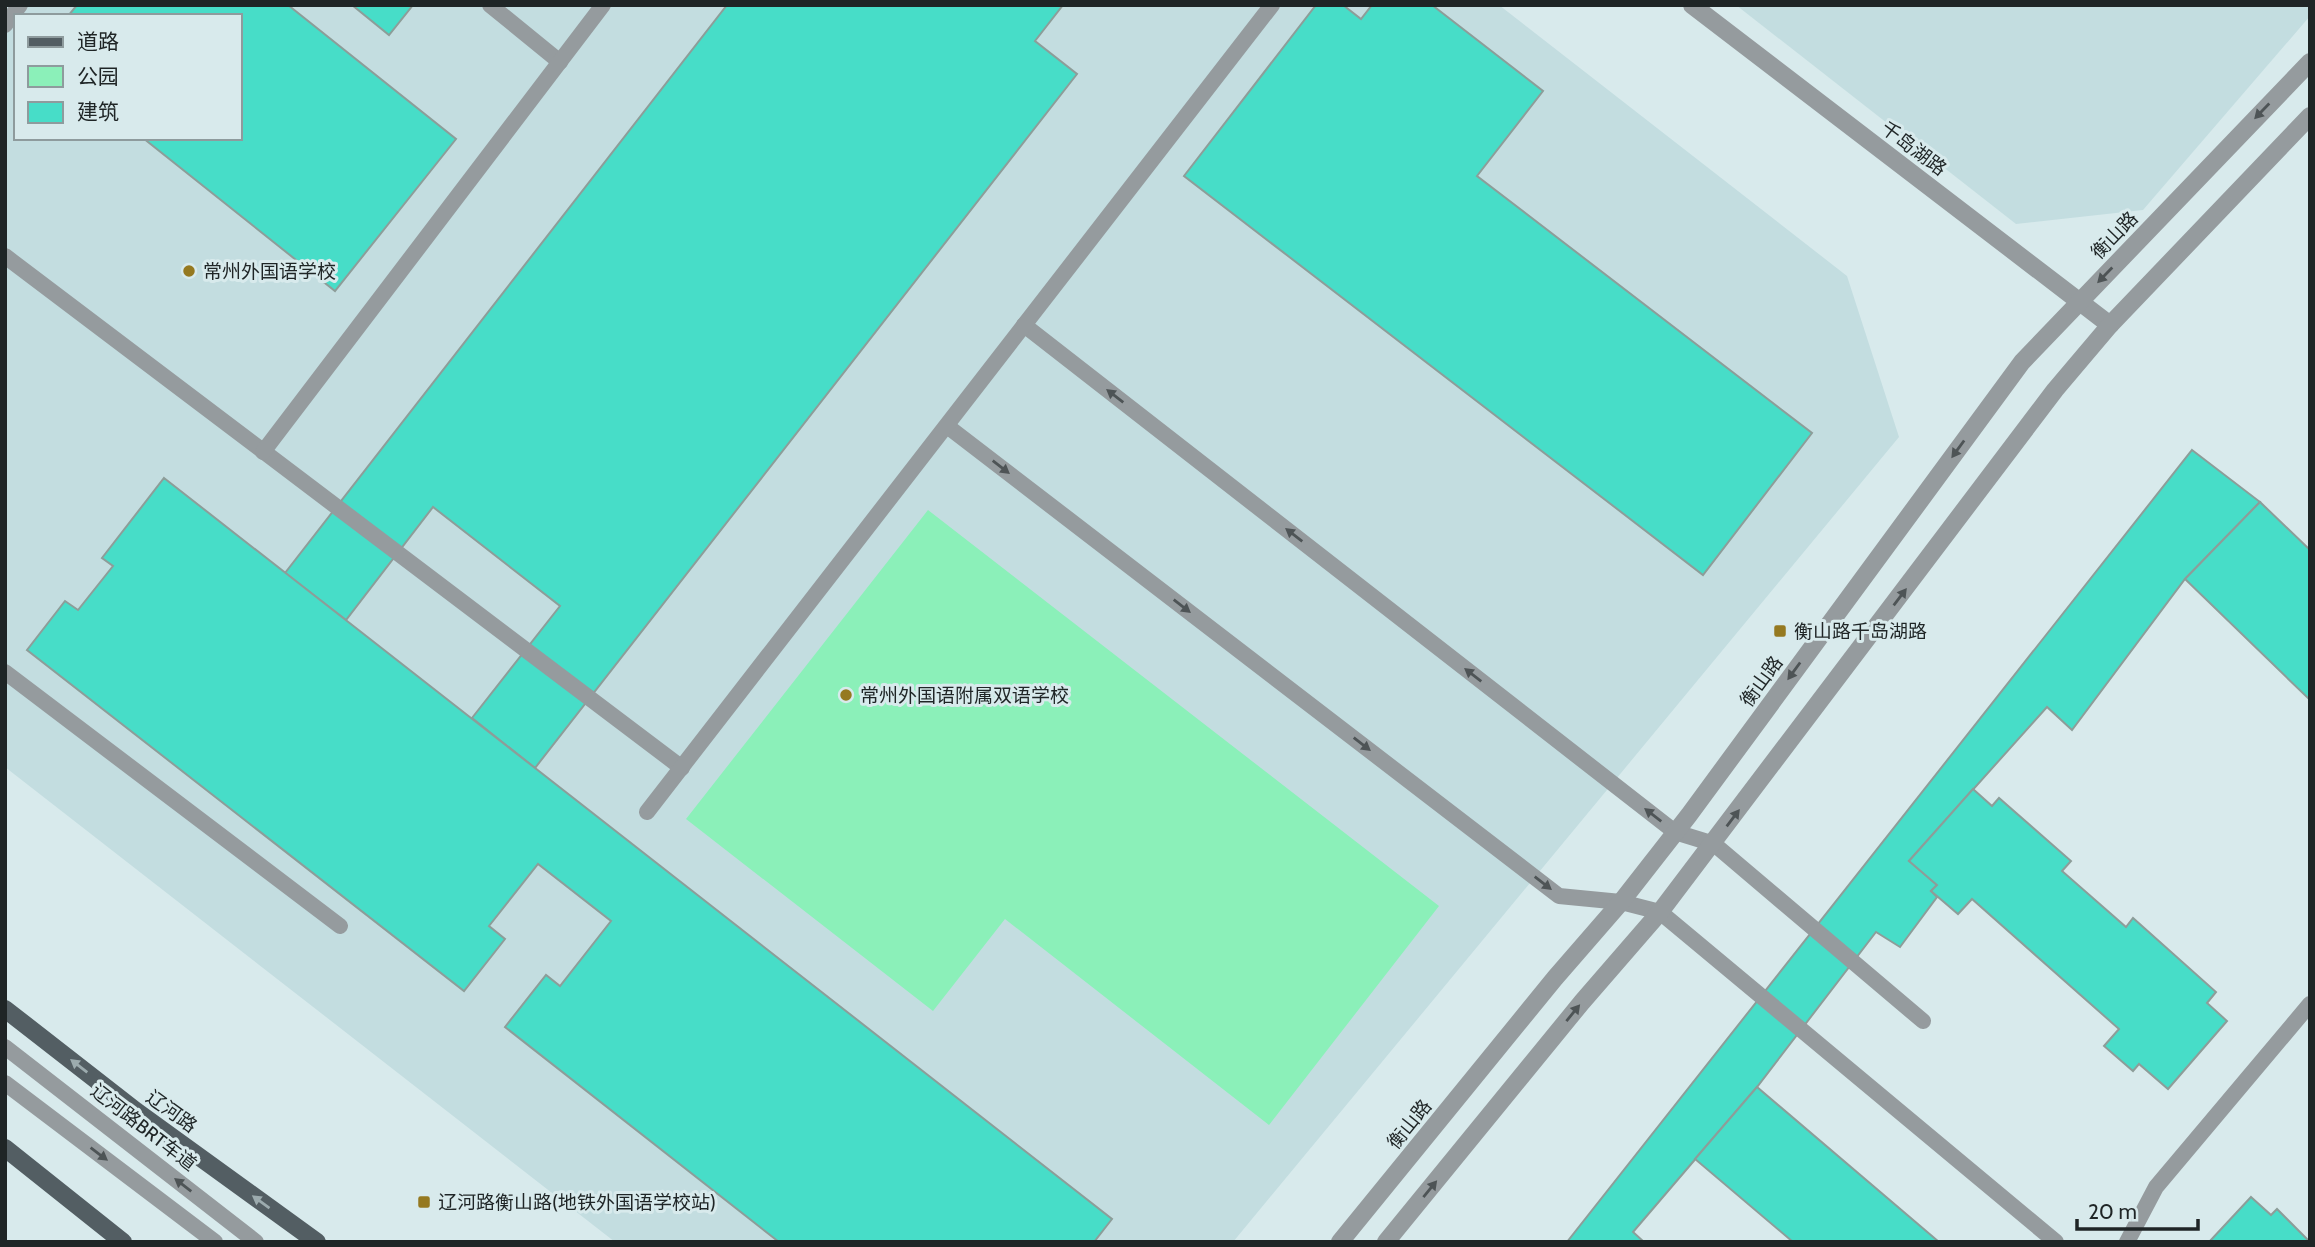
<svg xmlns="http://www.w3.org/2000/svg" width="2315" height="1247" font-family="Cabin,'Noto Sans SC',sans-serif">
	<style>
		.built { fill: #c3dde0; fill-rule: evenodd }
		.green { fill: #8bf0b9 }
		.building { fill: #47ddc8; stroke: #8d9d99; stroke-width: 2 }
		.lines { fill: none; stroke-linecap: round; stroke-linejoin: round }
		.service { stroke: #959b9e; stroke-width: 16 }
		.minor { stroke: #959b9e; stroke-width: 18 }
		.tertiary { stroke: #959b9e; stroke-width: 18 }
		.primary { stroke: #535e63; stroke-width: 18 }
		.oneway { fill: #4e5456 }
		.oneway2 { fill: #9cabae }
		.poi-dot { fill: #957920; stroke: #d8eaec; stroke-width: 2.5 }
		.labels { text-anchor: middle; stroke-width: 6; stroke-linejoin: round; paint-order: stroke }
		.street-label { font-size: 19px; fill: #1f2526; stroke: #d8eaec }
		.poi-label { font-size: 19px; fill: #1f2526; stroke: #d8eaec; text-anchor: start }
	</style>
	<rect width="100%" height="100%" fill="#d8eaec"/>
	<!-- built -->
	<g class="built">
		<path d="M 5,5 L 1499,5 L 1847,276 L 1899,437 L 1233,1242 L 615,1242 L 5,767 ZM 16,16 L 240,16 L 240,138 L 16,138 Z"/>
		<polygon points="1736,5 2310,5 2310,16 2143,210 2016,224"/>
	</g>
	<!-- green -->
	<polygon class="green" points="928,510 1439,906 1269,1125 1005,919 933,1011 686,819"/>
	<!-- building -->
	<g class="building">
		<polygon points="77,5 288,5 456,139 335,291 143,138 240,138 240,16 68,16"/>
		<polygon points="352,5 413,5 389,35"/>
		<polygon points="727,5 1063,5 1035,41 1077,74 535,768 472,718 560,606 433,507 346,620 285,573"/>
		<polygon points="1316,5 1343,5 1361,19 1372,5 1432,5 1543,91 1477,176 1812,433 1703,575 1184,176"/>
		<polygon points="2192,450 2260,502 2185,579 2072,730 2047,707 1909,861 1937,885 1931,891 1937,897 1900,947 1876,932 1757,1087 1633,1232 1644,1242 1567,1242"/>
		<polygon points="164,478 1112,1219 1094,1242 779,1242 505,1027 546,975 560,986 611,921 538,864 489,926 505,939 464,991 27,650 65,601 78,610 113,566 102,558"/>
		<polygon points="2260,502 2310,550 2310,700 2185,579"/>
		<polygon points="1973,789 1992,806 1999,798 2071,861 2062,871 2126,927 2133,918 2216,992 2207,1003 2227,1021 2168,1089 2139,1064 2133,1071 2104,1046 2119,1029 1972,899 1958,914 1931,891 1937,885 1909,861"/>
		<polygon points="1757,1087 1939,1242 1793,1242 1695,1159"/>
		<polygon points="2251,1197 2271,1215 2277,1209 2310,1242 2209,1242"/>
	</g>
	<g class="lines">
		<!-- service -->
		<g class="service">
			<polyline points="490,5 560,62"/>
			<polyline points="5,25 20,5"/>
			<polyline points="5,256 682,768"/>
			<polyline points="1024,325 1675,832 1714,844 1923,1021"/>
			<polyline points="947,426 1559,896 1621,902 1660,912 2056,1242"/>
			<polyline points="263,452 603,5"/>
			<polyline points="5,672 340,926"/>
			<polyline points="647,812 1272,5"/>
			<polyline points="5,1047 256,1242"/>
			<polyline points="5,1083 215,1242"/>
			<polyline points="2127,1242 2156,1187 2310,1004"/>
		</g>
		<!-- minor -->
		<polyline class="minor" points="1692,5 2110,325"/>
		<!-- tertiary -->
		<g class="tertiary">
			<polyline points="1340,1242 1555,978 1621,902 1689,815 2022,362 2310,62"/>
			<polyline points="1386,1242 1582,1002 1660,912 2055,390 2110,325 2310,116"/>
		</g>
		<!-- primary -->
		<g class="primary">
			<polyline points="5,1009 136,1111 317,1242"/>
			<polyline points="5,1148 123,1242"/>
		</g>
	</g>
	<!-- one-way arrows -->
	<defs><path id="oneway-solid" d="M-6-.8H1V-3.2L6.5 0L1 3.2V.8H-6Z" transform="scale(1.75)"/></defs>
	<g class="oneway">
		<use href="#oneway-solid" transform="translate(2262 111) rotate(134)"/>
		<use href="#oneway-solid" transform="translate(2105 275) rotate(134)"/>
		<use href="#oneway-solid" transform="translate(1115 396) rotate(-142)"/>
		<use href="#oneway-solid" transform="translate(1958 449) rotate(126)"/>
		<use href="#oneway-solid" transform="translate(1001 467) rotate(38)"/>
		<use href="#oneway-solid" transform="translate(1294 535) rotate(-142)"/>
		<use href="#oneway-solid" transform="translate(1900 597) rotate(-53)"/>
		<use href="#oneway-solid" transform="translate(1182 606) rotate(38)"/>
		<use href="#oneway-solid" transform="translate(1794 671) rotate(126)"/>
		<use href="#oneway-solid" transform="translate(1473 675) rotate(-142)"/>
		<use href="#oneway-solid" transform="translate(1362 744) rotate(38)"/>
		<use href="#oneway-solid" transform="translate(1653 815) rotate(-142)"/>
		<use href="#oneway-solid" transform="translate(1733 818) rotate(-53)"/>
		<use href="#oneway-solid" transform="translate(1543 883) rotate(38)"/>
		<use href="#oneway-solid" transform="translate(1573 1013) rotate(-51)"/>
		<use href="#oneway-solid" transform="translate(99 1154) rotate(37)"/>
		<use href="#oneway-solid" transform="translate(183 1185) rotate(-142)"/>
		<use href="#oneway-solid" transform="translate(1430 1189) rotate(-51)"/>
	</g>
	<g class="oneway2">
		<use href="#oneway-solid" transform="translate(79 1066) rotate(-142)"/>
		<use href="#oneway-solid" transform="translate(261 1202) rotate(-144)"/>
	</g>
	<!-- markers -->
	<g class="poi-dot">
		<circle cx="189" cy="271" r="7"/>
		<rect x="1773" y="624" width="14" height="14" rx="3.5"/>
		<circle cx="846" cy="695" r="7"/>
		<rect x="417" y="1195" width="14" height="14" rx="3.5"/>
	</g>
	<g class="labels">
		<!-- street labels -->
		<g class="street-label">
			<text transform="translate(1914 148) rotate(37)" y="7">千岛湖路</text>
			<text transform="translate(2114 235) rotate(-46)" y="7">衡山路</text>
			<text transform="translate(1761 681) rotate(-54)" y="7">衡山路</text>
			<text transform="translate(172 1111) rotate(36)" y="7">辽河路</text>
			<text transform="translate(1409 1124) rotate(-51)" y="7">衡山路</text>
			<text transform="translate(144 1127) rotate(38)" y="7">辽河路BRT车道</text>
		</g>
		<!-- poi labels -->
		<g class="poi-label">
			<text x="203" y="278">常州外国语学校</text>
			<text x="1794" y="638">衡山路千岛湖路</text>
			<text x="860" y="702">常州外国语附属双语学校</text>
			<text x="438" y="1209">辽河路衡山路(地铁外国语学校站)</text>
		</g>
	</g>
	<!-- border -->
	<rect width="2315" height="1247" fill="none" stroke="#1f2526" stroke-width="14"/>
	<!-- legend -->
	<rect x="14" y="14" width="228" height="126" fill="#d8eaec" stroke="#8e9b9d" stroke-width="2"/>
	<rect x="28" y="37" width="35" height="10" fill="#535e63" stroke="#8e9b9d" stroke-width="2"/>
	<text x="77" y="49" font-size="21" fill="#1f2526">道路</text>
	<rect x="28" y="66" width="35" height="21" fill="#8bf0b9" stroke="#8e9b9d" stroke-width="2"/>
	<text x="77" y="84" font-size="21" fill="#1f2526">公园</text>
	<rect x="28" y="102" width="35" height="21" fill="#47ddc8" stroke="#8e9b9d" stroke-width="2"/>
	<text x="77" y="119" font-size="21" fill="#1f2526">建筑</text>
	<!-- scale -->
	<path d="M2077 1219v10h121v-10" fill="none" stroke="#1f2526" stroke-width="3.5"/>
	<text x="2088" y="1219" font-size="21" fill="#1f2526" stroke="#d8eaec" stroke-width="5" paint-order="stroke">20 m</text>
</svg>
